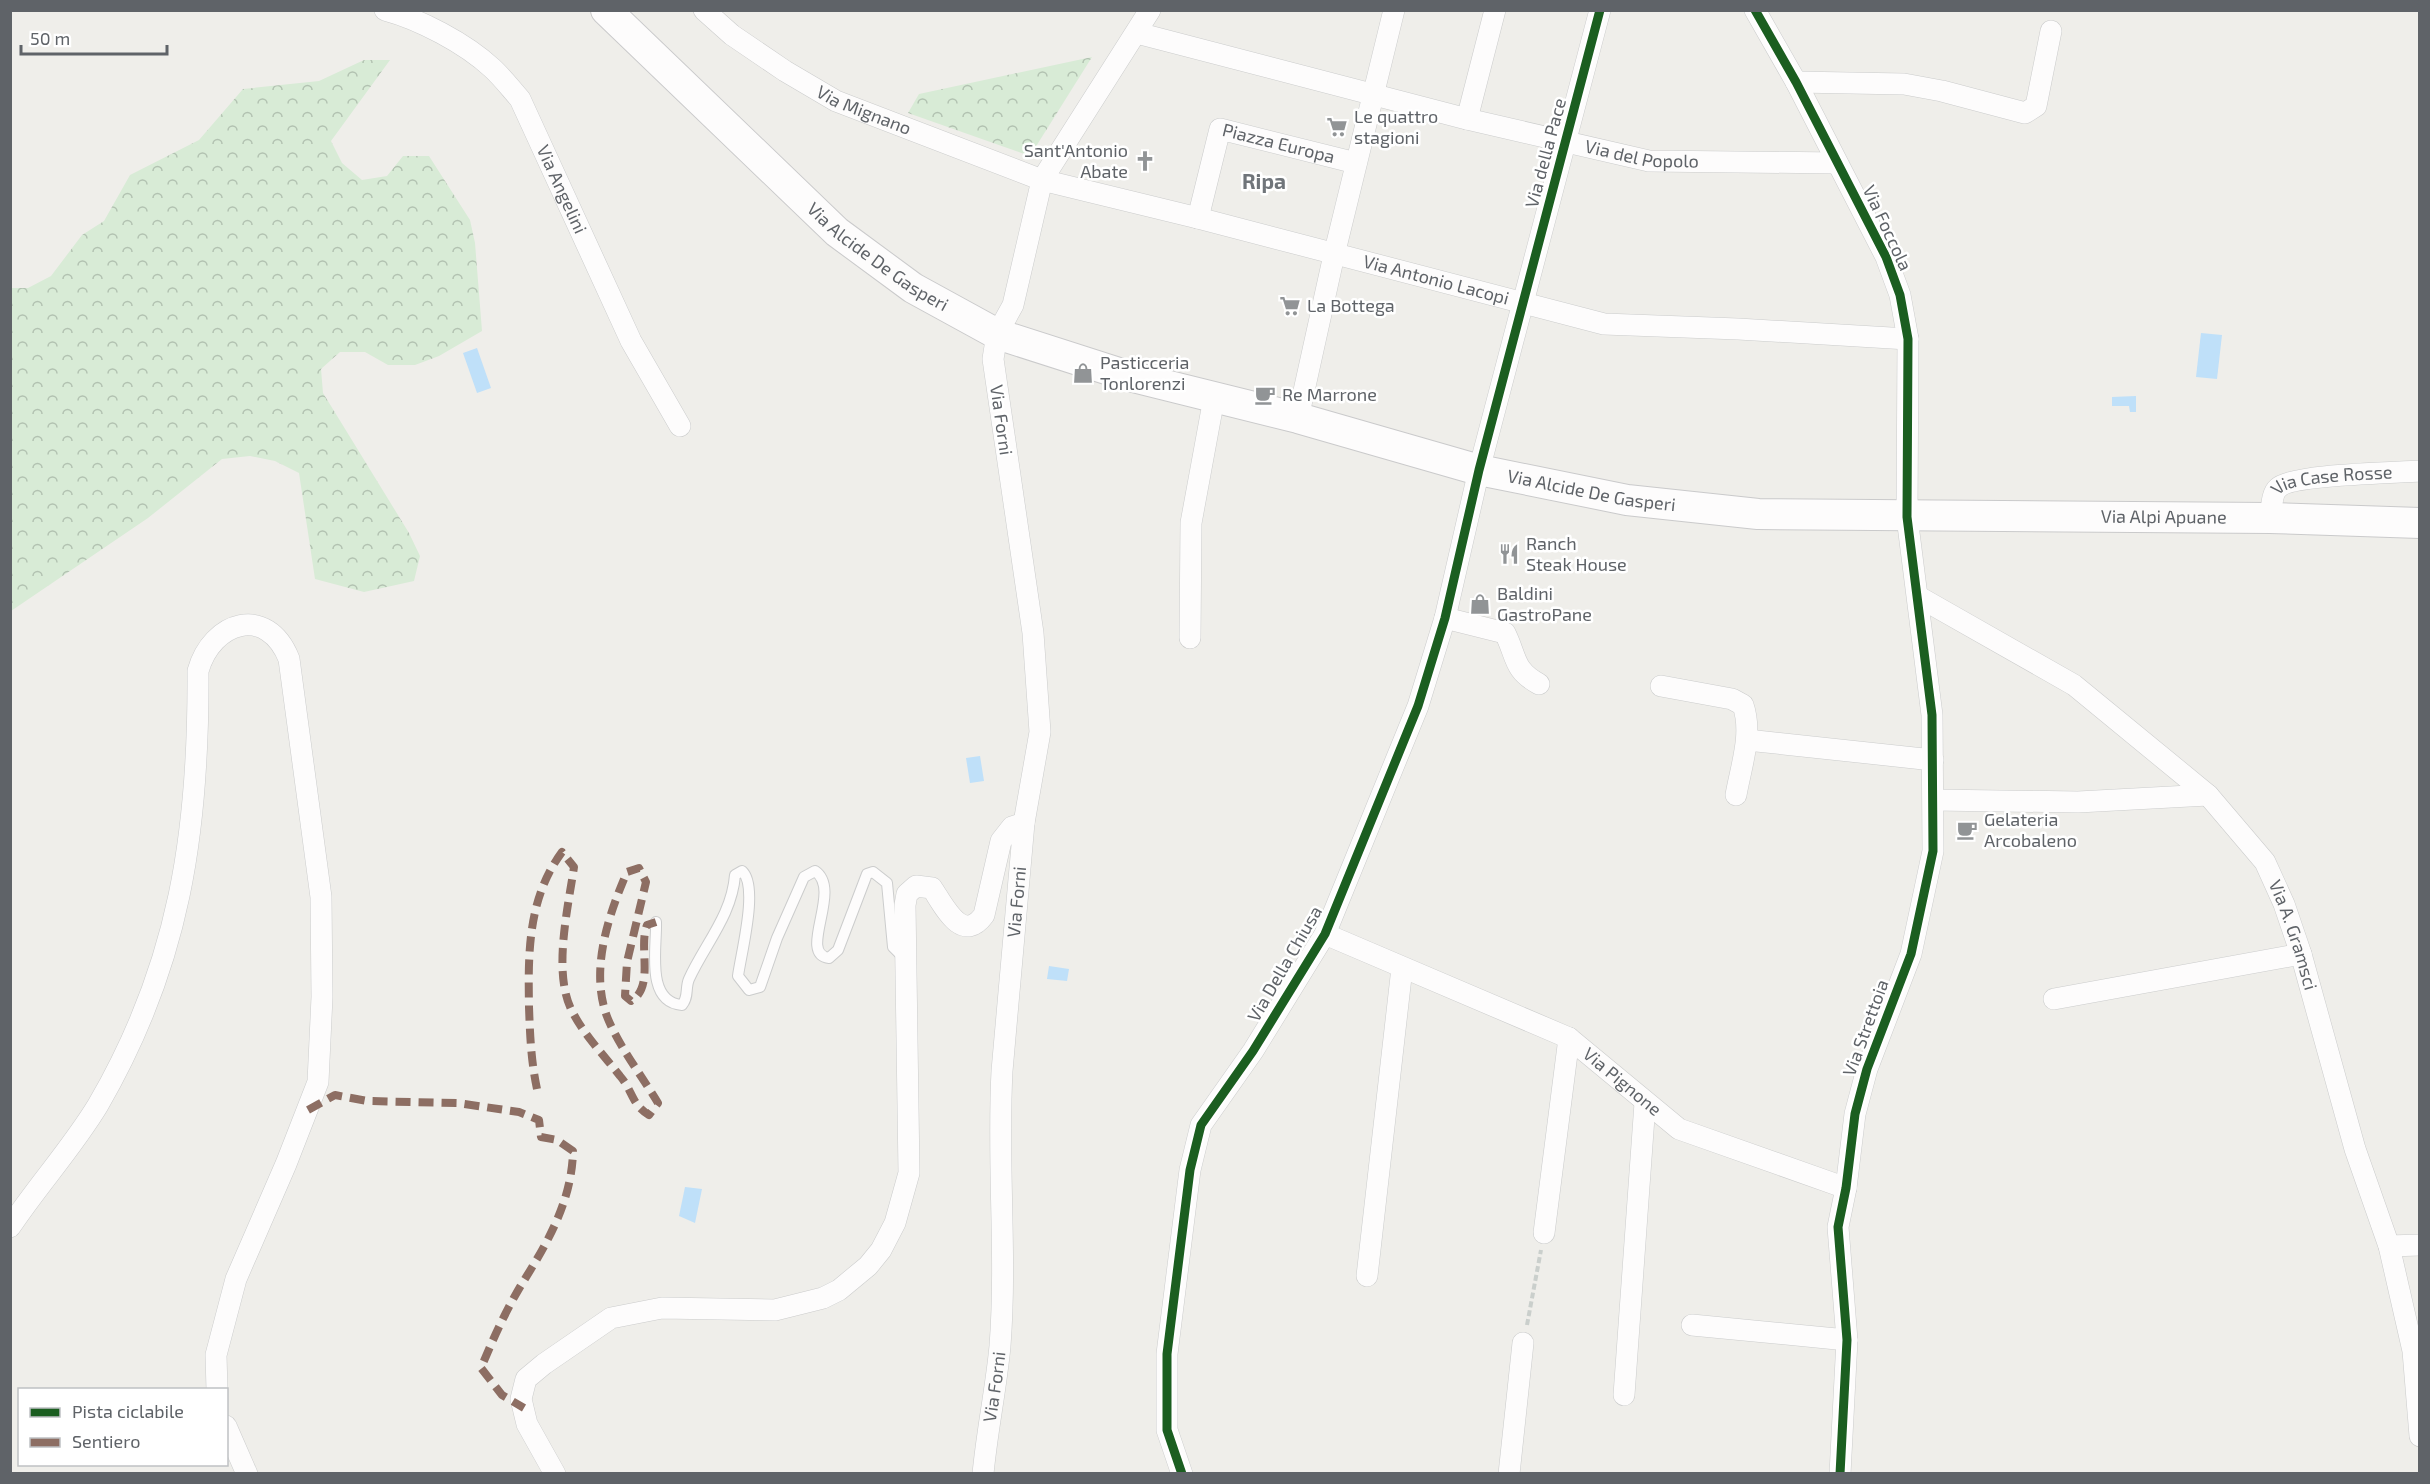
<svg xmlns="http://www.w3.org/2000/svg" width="2430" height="1484" font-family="'Exo 2',sans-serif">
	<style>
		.forest { fill: url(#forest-crowns) }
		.water { fill: #bfe0f9 }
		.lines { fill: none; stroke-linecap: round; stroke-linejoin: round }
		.lane-casing { stroke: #cbcccc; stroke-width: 12 }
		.street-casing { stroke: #cbcccc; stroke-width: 22 }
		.secondary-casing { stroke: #cacacb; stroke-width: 32 }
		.path { stroke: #cacfcc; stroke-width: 4; stroke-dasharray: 6 3; stroke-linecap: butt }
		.lane { stroke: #fdfcfc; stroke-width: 10 }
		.street { stroke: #fdfcfc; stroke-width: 21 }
		.secondary { stroke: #fdfcfc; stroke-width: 30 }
		.quiet { stroke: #8d6e63; stroke-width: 8; stroke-dasharray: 15 8; stroke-linecap: butt }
		.cycleway-casing { stroke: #fff; stroke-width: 13 }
		.cycleway { stroke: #1b5e20; stroke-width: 9 }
		.labels { text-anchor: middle; stroke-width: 5; stroke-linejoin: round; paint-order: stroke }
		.street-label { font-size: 18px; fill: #5f6368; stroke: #fff }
		.poi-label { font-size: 18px; fill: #5f6368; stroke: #fff; text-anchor: start }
		.quarter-label { font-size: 21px; font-weight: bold; fill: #70757a; stroke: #fff }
	</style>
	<defs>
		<pattern id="forest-crowns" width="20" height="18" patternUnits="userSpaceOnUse" patternTransform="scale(1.5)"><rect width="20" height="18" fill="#d8ebd6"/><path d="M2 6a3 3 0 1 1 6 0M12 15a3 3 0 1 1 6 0" fill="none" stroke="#b2c2b1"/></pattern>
	</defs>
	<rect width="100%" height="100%" fill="#efeeea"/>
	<!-- forest -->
	<g class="forest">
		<polygon points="1092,57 1030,156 908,113 919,94"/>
		<polygon points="364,60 390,60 331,141 342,163 362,180 387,176 403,156 429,156 470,220 475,243 482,331 439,356 415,365 388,365 365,352 340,352 321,369 323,393 409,533 420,556 414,581 364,592 315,579 299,473 275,461 250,456 222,459 148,518 11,611 11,288 28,288 51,276 82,235 104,221 130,175 199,140 243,89 319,81"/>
	</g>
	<!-- water -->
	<g class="water">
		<polygon points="2201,333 2222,335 2217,379 2196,377"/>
		<polygon points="477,348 491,388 477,393 463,353"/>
		<polygon points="2136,396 2136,412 2130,412 2129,406 2112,406 2112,397"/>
		<polygon points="980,756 984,781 970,783 966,758"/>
		<polygon points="1049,966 1069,969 1067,981 1047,979"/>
		<polygon points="685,1187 702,1189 695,1223 679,1216"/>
	</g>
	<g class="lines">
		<!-- lane casing -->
		<g class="lane-casing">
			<path id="lane" d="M 656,922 C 657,947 645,1002 682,1005 C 689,997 685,988 689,979 C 705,944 732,915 735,875 L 742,871 C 759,886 741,953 738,976 L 749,990 L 760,987 L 777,938 L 804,877 L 815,871 C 843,890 797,954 829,958 L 838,950 L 867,874 L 873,872 L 887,883 L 893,947 L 900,954 L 906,954"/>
		</g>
		<!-- street casing -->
		<g class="street-casing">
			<g id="street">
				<path id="s1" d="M 385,10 C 419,19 465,43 492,68 C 502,77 511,89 520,99 L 631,341 L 680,426"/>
				<path id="s2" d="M 704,10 L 732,35 L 785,71 L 836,101 L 1042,180 L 1198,218 L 1604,324 L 1738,329 L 1908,339"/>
				<polyline points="1755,10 1796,82 1886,257 1900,295 1908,339 1907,517 1932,715 1933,851 1911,954 1867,1069 1855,1114 1846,1188 1838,1227 1847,1340 1840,1474"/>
				<path id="s3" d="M 1137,33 L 1467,119 L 1649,161 L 1837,163"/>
				<polyline points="1796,82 1904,84 1942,91 2025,113 2036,106 2051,31"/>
				<polyline points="1467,119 1495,10"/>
				<path id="s4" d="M 1198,218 L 1220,129 L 1356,163"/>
				<polyline points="1298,418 1334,255 1394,10"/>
				<path id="s5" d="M 2270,518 C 2272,509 2271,494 2278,488 C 2291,474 2395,473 2420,471"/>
				<path id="s6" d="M 1919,597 L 2074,685 L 2208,795 L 2265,862 L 2284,904 L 2301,954 L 2355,1149 L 2389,1246 L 2413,1351 L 2420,1436"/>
				<path d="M 1445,618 L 1505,633 C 1517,657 1513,670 1539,684"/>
				<polyline points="1190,638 1191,523 1214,398"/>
				<path d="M 1661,686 L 1732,699 L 1743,705 C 1753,734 1741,766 1736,795"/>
				<polyline points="1747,740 1933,760"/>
				<polyline points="1934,800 2078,802 2208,795"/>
				<path id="s7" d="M 1325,934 L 1569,1038 L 1679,1129 L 1846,1188"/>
				<polyline points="2054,999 2301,954"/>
				<path d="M 10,1227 C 38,1185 72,1148 98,1105 C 180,964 199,831 198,671 C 212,621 267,604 289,659 L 321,897 L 322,997 L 318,1082 L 286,1164 L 236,1279 L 216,1355 L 217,1390"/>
				<polyline points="1544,1233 1569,1038"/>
				<polyline points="2389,1246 2420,1245"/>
				<polyline points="1367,1276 1402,968"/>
				<polyline points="1692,1325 1847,1340"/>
				<polyline points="1624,1395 1645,1103"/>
				<polyline points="226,1426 247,1474"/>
				<path d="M 555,1474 L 527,1424 L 521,1399 L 526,1379 L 544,1364 L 611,1318 L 662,1308 L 775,1310 L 823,1298 L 839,1290 L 868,1266 L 881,1250 L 895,1223 L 909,1173 L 905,905 L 907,894 L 916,886 L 932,888 C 944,906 962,945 984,915 L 1001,841 L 1012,827 L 1024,823"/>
				<path id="s8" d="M 983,1474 C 987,1431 996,1389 1000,1346 C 1007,1255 997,1163 1002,1071 L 1024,823 L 1040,732 L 1033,633 L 993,359 L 997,334 L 1013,305 L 1042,180 L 1150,10"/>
				<polyline points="1182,1474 1167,1430 1167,1354 1190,1170 1201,1125 1253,1051 1325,934 1418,706 1445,618 1479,470 1600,10"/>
				<polyline points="1509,1474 1523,1343"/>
			</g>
		</g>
		<!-- secondary casing -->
		<g class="secondary-casing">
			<g id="secondary">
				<path id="s9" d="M 606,10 L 837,232 L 913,288 L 997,334 L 1125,375 L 1298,418 L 1479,470 L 1627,500 L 1758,514 L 2270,518 L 2420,523"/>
			</g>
		</g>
		<!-- path -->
		<polyline class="path" points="1527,1325 1541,1250"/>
		<!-- lane -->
		<use href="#lane" class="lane"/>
		<!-- street -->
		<use href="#street" class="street"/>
		<!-- secondary -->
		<use href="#secondary" class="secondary"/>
		<!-- quiet -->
		<g class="quiet">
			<path d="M 537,1089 C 531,1061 530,1035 529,1007 C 528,952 528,898 562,852 L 574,867 C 568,908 553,971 571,1009 C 583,1034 603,1054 620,1076 C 633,1091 631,1104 649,1115 L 658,1103 C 642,1076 620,1048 608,1019 C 589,972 608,916 627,872 L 639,868 L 646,882 L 627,962 L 625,996 L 631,1001 C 655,987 638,947 647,925 L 656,922"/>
			<path d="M 308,1110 L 335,1095 L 367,1101 L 457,1103 L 519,1112 L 539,1120 L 541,1137 L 557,1140 L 573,1151 C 572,1200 548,1242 523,1282 C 506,1310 493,1339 481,1368 L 502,1395 L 524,1408"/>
		</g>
		<!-- cycleway casing -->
		<g class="cycleway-casing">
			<g id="cycleway">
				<polyline points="1755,10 1796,82 1886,257 1900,295 1908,339 1907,517 1932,715 1933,851 1911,954 1867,1069 1855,1114 1846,1188 1838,1227 1847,1340 1840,1474"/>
				<polyline points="1182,1474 1167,1430 1167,1354 1190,1170 1201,1125 1253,1051 1325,934 1418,706 1445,618 1479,470 1600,10"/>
			</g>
		</g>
		<!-- cycleway -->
		<use href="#cycleway" class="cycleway"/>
	</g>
	<!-- icons -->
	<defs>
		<g id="supermarket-bare" transform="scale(1.62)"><path d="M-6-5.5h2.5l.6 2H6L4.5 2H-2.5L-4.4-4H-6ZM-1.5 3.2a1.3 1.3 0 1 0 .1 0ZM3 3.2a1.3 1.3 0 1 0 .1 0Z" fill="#919496" stroke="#fff" stroke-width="2.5" paint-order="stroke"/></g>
		<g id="church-bare" transform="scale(1.62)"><path d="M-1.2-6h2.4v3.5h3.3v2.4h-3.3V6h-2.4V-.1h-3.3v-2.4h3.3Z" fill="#919496" stroke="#fff" stroke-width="2.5" paint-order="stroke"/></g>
		<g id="shop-bare" transform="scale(1.62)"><path d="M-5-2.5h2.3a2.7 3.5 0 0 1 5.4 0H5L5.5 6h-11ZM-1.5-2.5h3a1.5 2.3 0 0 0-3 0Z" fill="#919496" stroke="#fff" stroke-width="2.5" paint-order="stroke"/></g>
		<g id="cafe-bare" transform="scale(1.62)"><path d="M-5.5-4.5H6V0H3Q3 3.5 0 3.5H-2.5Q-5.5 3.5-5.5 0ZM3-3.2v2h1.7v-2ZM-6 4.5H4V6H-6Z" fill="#919496" stroke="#fff" stroke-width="2.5" paint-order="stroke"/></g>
		<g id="restaurant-bare" transform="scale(1.62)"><path d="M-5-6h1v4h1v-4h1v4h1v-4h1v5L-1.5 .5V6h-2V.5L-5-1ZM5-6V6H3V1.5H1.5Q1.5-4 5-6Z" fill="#919496" stroke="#fff" stroke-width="2.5" paint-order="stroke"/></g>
	</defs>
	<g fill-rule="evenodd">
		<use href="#supermarket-bare" x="1337" y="127"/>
		<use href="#church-bare" x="1145" y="161"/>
		<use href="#supermarket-bare" x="1290" y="306"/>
		<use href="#shop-bare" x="1083" y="373"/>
		<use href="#cafe-bare" x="1265" y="395"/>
		<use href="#restaurant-bare" x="1509" y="554"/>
		<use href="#shop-bare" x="1480" y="604"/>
		<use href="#cafe-bare" x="1967" y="830"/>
	</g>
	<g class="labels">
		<!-- street labels -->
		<g class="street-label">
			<text dy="6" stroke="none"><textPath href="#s2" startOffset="190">Via Mignano</textPath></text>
			<text dy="6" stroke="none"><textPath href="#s4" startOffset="152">Piazza Europa</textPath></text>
			<text transform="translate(1546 153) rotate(-75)" y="6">Via della Pace</text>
			<text dy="6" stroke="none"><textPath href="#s3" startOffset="520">Via del Popolo</textPath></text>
			<text dy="6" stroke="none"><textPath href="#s1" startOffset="264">Via Angelini</textPath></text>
			<text transform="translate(1887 228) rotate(65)" y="6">Via Foccola</text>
			<text dy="6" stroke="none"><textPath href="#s9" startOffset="368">Via Alcide De Gasperi</textPath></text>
			<text dy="6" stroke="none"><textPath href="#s2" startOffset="788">Via Antonio Lacopi</textPath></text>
			<text transform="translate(1001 420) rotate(82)" y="6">Via Forni</text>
			<text dy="6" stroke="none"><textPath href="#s5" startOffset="87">Via Case Rosse</textPath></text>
			<text dy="6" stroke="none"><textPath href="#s9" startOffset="1126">Via Alcide De Gasperi</textPath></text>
			<text dy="6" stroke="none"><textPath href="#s9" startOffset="1700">Via Alpi Apuane</textPath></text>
			<text dy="6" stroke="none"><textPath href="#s8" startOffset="574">Via Forni</textPath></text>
			<text dy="6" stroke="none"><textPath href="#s6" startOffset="518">Via A. Gramsci</textPath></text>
			<text transform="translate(1285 964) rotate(-60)" y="6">Via Della Chiusa</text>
			<text transform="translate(1866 1028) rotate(-70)" y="6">Via Strettoia</text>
			<text dy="6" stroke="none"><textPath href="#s7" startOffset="334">Via Pignone</textPath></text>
			<text dy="6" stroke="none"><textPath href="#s8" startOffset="88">Via Forni</textPath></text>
		</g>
		<!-- poi labels -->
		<g class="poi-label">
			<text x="1354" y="123">Le quattro<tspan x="1354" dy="21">stagioni</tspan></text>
			<text x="1128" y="157" text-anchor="end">Sant'Antonio<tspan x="1128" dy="21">Abate</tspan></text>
			<text x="1307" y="312">La Bottega</text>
			<text x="1100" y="369">Pasticceria<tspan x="1100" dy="21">Tonlorenzi</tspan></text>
			<text x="1282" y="401">Re Marrone</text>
			<text x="1526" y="550">Ranch<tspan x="1526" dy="21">Steak House</tspan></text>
			<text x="1497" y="600">Baldini<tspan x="1497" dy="21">GastroPane</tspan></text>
			<text x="1984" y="826">Gelateria<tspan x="1984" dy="21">Arcobaleno</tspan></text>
		</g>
		<!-- quarter labels -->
		<g class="quarter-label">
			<text x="1264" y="189">Ripa</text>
		</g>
	</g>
	<!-- border -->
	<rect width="2430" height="1484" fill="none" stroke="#5f6368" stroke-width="24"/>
	<!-- legend -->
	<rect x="18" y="1388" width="210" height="78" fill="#ffffff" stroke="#bfc1c3" stroke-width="1.5"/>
	<rect x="30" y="1408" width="30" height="9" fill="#1b5e20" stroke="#bfc1c3" stroke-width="1.5"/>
	<text x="72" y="1418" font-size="18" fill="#5f6368">Pista ciclabile</text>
	<rect x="30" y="1438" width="30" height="9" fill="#8d6e63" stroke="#bfc1c3" stroke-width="1.5"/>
	<text x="72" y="1448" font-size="18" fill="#5f6368">Sentiero</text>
	<!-- scale -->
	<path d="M21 45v9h146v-9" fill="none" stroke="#5f6368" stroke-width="3"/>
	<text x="30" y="45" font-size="18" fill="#5f6368" stroke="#ffffff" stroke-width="4.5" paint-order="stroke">50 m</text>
</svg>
